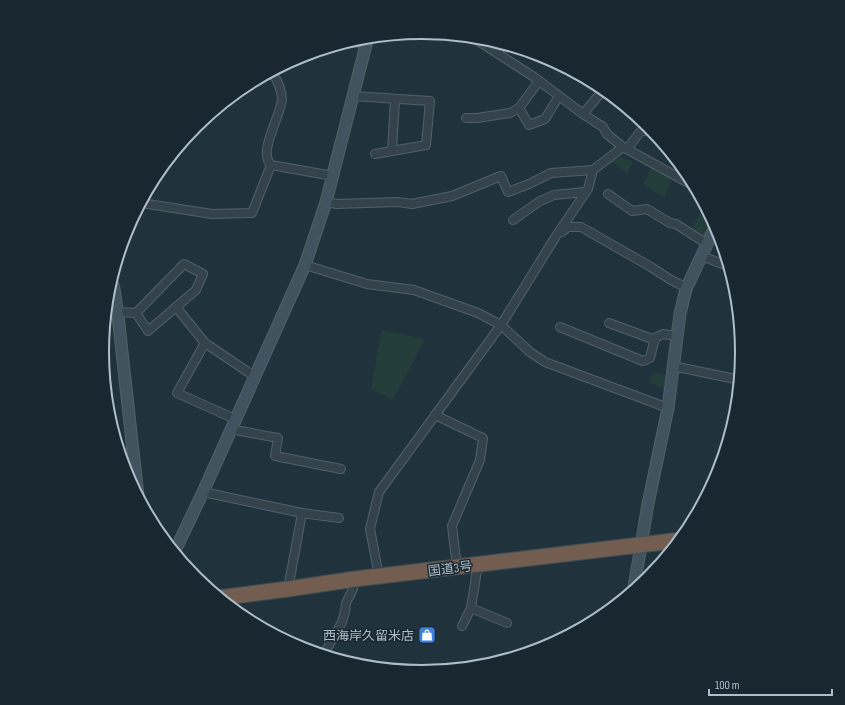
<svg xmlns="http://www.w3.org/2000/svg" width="845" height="705" font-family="'Sofia Sans Condensed','Noto Sans JP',sans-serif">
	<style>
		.green { fill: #233e3a }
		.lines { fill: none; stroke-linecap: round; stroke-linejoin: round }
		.street-casing { stroke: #516169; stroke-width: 10 }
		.secondary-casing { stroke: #516169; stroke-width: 13 }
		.highway-casing { stroke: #3e4e56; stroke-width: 17 }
		.street { stroke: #34434b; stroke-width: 8 }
		.secondary { stroke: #41535f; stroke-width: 11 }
		.highway { stroke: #725d50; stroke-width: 15 }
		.labels { text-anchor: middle; stroke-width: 3; stroke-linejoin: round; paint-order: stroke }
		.street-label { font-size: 13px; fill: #aebec8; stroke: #192830 }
		.poi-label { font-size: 13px; fill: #aebec8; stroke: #192830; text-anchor: end }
		.rim { fill: none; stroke: #aebec8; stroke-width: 2 }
	</style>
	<rect width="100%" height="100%" fill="#20323b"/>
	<!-- green -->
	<g class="green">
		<polygon points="621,157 633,162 627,173 612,162"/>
		<polygon points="652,167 673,178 664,198 643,184"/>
		<polygon points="699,214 711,221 704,240 691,231"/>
		<polygon points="382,330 425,339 393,400 371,389"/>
		<polygon points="652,373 666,375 664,389 649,382"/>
	</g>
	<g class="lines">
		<!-- street casing -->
		<g class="street-casing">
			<g id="street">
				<polyline points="472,37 534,77 583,114 603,127 607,134 623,147 696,187"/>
				<polyline points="349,41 367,44"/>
				<polyline points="498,54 502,43"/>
				<polyline points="353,96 430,101 426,145 375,154"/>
				<polyline points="519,108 529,125 545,119 556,101"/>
				<polyline points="583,114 604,89"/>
				<polyline points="466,118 477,118 510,113 519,108 539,81"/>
				<polyline points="627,149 640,132 652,129"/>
				<polyline points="392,151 395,99"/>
				<path d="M 271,165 C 270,163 268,162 268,160 C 262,146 280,116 282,100 C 282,90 277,80 272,72"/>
				<polyline points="608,194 632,211 647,209 670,223 676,224 707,244"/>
				<polyline points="326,202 336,204 398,202 412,204 452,196 501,176 508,192 529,184 551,173 593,170"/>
				<polyline points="141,203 212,214 252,213 271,165 333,176"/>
				<polyline points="513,220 540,201 554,195 585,192"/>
				<polyline points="562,232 568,227 581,227 651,267 671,280 685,287 686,289"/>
				<polyline points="702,256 730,267"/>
				<polyline points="305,265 367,284 414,290 478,313 501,325 530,352 545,362 668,408"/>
				<polyline points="176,307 205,343 254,376"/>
				<polyline points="117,312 136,313 184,264 203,274 196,290 148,331 136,313"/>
				<polyline points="609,323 655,340"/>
				<polyline points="560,327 643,361 650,358 655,338 663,334 677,336"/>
				<polyline points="205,343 177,393 235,419"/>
				<polyline points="673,366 740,380"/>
				<polyline points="435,415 483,438 480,460 452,526 457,567"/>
				<polyline points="230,429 278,438 275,456 341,469"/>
				<polyline points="203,492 302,513 339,518"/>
				<polyline points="478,564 471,608 507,623"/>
				<polyline points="379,576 370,529 379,492 501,325 556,236 588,189 593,170 623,147"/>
				<polyline points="288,589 302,513"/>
				<polyline points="462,626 471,608"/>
				<polyline points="323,656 342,622 345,612 346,603 353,589 355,579"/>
			</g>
		</g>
		<!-- secondary casing -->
		<g class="secondary-casing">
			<g id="secondary">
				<polyline points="111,279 114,289 118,316 138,496"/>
				<polyline points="174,553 203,492 305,265 326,202 368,37"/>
				<polyline points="633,593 648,504 668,408 680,314 686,289 716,225"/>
			</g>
		</g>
		<!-- highway casing -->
		<g class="highway-casing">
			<polyline id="highway" points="219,598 288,589 355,579 681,540"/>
		</g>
		<!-- street -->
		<use href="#street" class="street"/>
		<!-- secondary -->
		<use href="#secondary" class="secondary"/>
		<!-- highway -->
		<use href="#highway" class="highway"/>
	</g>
	<!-- icons -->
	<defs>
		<g id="shop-square" transform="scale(0.9)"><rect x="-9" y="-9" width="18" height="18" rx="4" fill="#3f7fe0" stroke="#192830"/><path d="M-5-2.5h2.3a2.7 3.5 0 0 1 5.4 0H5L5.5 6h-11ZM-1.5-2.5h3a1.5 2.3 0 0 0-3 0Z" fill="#fff"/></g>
	</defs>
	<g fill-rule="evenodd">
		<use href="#shop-square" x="427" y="635"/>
	</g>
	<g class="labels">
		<!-- street labels -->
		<g class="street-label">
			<text transform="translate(450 568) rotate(-7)" y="5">国道3号</text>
		</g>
		<!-- poi labels -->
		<g class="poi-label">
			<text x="414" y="640">西海岸久留米店</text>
		</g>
	</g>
	<!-- crop -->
	<path d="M0 0H845V705H0ZM109 352a313 313 0 1 1 626 0a313 313 0 1 1-626 0Z" fill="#192830" fill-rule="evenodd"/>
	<path class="rim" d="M109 352a313 313 0 1 1 626 0a313 313 0 1 1-626 0Z"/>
	<!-- scale -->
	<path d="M709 689v6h123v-6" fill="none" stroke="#aebec8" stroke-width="2"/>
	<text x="715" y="689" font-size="12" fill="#aebec8" stroke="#192830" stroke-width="3" paint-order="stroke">100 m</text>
</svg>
